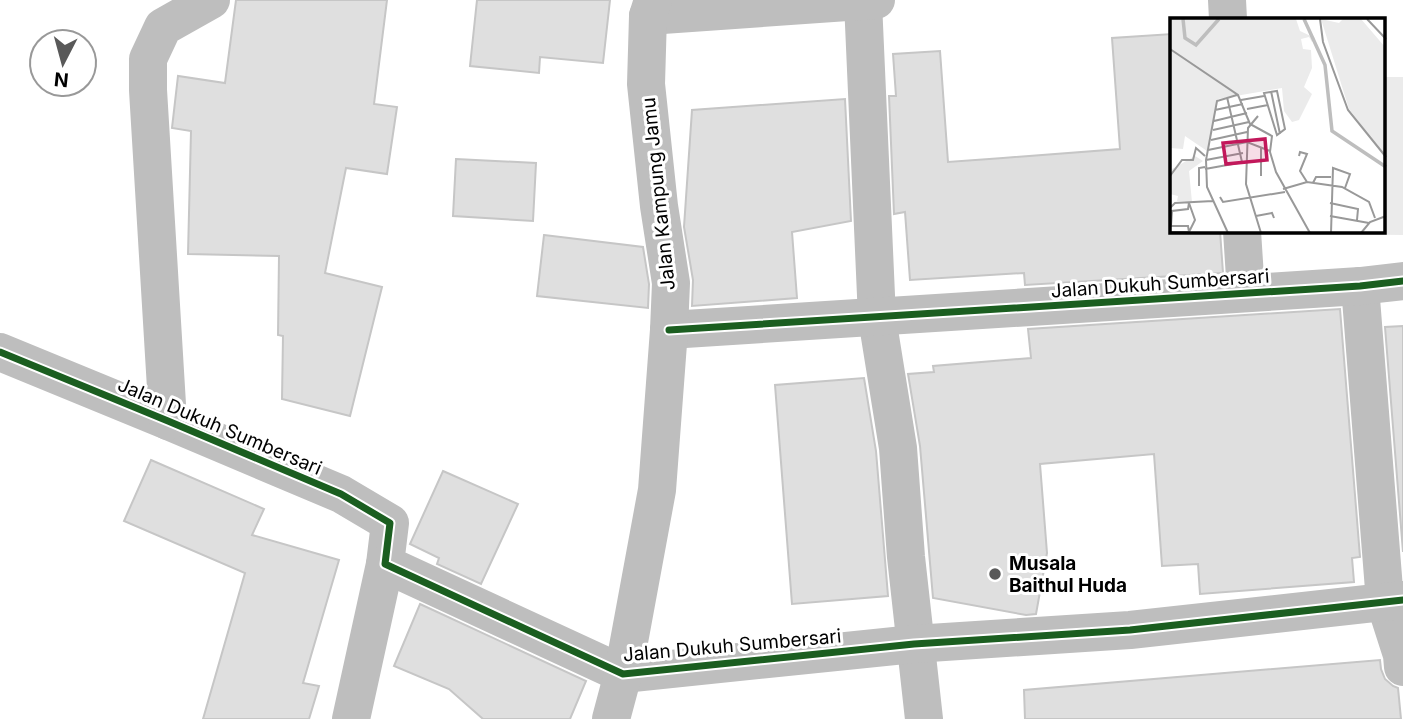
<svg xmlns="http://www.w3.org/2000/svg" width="1403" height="719" font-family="Inter,sans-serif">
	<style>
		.green { fill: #ebebeb }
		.building { fill: #dfdfdf; stroke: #c6c6c6; stroke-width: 2 }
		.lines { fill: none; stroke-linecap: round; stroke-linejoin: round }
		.street { stroke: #bebebe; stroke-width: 38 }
		.cycleway-casing { stroke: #fff; stroke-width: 11 }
		.cycleway { stroke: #1b5e20; stroke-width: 7 }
		.poi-dot { fill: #595959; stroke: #fff; stroke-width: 2.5 }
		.labels { text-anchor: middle; stroke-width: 6; stroke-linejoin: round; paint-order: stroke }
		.street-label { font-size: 19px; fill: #000; stroke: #fff }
		.poi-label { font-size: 19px; font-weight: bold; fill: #000; stroke: #fff; text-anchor: start }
		.inset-river { fill: none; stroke: #bebebe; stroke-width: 3.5 }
		.inset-road { fill: none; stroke: #999; stroke-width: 2 }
		.view { fill: #c2185b; fill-opacity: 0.15; stroke: #c2185b; stroke-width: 3.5 }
		.inset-edge { fill: none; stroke: #000; stroke-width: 3.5 }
	</style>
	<rect width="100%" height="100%" fill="#fff"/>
	<!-- green -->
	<polygon class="green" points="1384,77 1403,77 1403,235 1320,234 1320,231 1384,231"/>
	<!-- building -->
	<g class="building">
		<polygon points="236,0 387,0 374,104 397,107 387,174 346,168 325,273 382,287 350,416 282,399 283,336 278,335 279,256 188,254 191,131 172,128 178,76 225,83"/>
		<polygon points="477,0 610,0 603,63 540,57 539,73 470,66"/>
		<polygon points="1172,34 1172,231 1220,231 1223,273 1025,285 1024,273 910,280 905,212 894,214 889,96 896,96 893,54 940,51 948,162 1003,158 1120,149 1112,38"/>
		<polygon points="845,99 851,221 792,232 797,298 692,306 693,280 684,227 692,110"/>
		<polygon points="456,159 536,163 533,221 453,216"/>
		<polygon points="544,235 643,247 649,284 648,308 537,296"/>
		<polygon points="1340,309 1360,557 1352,558 1354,582 1200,594 1198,564 1162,566 1154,454 1040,464 1047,553 1036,614 1026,615 933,598 920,446 908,374 934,372 933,366 1031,358 1028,329"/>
		<polygon points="1403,326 1403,552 1385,327"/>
		<polygon points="864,378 876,451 888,596 792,604 775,385"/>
		<polygon points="151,460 264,509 252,535 339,560 303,683 319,686 309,719 203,719 245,573 124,521"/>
		<polygon points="443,471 518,504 481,584 437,564 439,558 410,544"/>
		<polygon points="420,604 586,681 570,719 483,719 449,689 394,666"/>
		<polygon points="1380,660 1381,669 1385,679 1393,686 1398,688 1401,719 1025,719 1024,690"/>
	</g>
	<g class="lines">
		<!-- street -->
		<g class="street">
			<polyline points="1227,0 1228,19"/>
			<polyline points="863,2 877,318 898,448 906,557 924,719"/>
			<polyline points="648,16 876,0"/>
			<polyline points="1242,231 1246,293"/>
			<polyline points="1360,286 1385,602 1402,655 1403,667"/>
			<polyline points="669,330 1360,286 1403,281"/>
			<polyline points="0,352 168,421 341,494 390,523 385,564 623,674 914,644 1130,630 1403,600"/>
			<polyline points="168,421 148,90 148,59 163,27 211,0"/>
			<polyline points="351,719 385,564"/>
			<polyline points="611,719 623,674 657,490 669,330 671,283 659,206 646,84 648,16 653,0"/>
		</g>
		<!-- cycleway casing -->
		<g class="cycleway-casing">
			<g id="cycleway">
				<polyline points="669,330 1360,286 1403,281"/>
				<polyline points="0,352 168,421 341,494 390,523 385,564 623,674 914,644 1130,630 1403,600"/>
			</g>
		</g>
		<!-- cycleway -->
		<use href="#cycleway" class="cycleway"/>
	</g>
	<!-- markers -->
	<circle class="poi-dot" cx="995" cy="574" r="7"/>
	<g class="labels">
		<!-- street labels -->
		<g class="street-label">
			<text transform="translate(658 194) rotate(-96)" y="7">Jalan Kampung Jamu</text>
			<text transform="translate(1160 283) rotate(-4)" y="7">Jalan Dukuh Sumbersari</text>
			<text transform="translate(220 426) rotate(23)" y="7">Jalan Dukuh Sumbersari</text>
			<text transform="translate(732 645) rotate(-5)" y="7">Jalan Dukuh Sumbersari</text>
		</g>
		<!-- poi labels -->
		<g class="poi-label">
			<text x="1009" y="570">Musala<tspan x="1009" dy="22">Baithul Huda</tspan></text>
		</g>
	</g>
	<!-- overview -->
	<g transform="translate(1170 18)">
		<rect width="215" height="215" fill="#fff"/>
		<path d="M 0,1 L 126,1 L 130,13 L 145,20 L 142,24 L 139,19 L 131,21 L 133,31 L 141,32 L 142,50 L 134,69 L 142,76 L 129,102 L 122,104 L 114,93 L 112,70 L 48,81 L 37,133 L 15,118 L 13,131 L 0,130 ZM 151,1 L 169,5 L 173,1 L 191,1 L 215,29 L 215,138 L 179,91 ZM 25,138 L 33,143 L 19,153 L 22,184 L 7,183 L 8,178 L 0,176 L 2,151 Z" fill="#ebebeb"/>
		<path class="inset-river" d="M 13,1 L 15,20 L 26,27 L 49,1M 134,1 L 155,47 L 162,113 L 216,149"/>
		<path class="inset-road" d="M 150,1 L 153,24 L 178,92 L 216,139M 197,1 L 216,21M 0,31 L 68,77 L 80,106 L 102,118 L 100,134 L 106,154 L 140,215M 101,73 L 110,116M 107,73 L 115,111 L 107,117 L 94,75 ZM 57,79 L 72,144M 71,82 L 94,78M 77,91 L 98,87M 45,92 L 73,86M 88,98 L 78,110 L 76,166 L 91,215M 44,103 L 77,95M 43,112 L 79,104M 41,122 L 77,114M 91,130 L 91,158M 38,132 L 77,124 L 100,133M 129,138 L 130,134 L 137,136 L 130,153 L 137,164M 36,142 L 73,135M 35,151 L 74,144M 0,158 L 12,142 L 23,142 L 26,130 L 35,138M 143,165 L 146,159 L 161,159M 29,168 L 29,150 L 35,149M 113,171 L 137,164 L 172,169 L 199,184 L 205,200M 50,179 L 53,184 L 115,174M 160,185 L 188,191 L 187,202M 0,190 L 5,185 L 43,183M 86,198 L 102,195 L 104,200M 160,198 L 199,205M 0,214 L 19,214 L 18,208 L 1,208 L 2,193 L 18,191 L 19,185 L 25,202 L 19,214M 58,215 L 37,169 L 36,142 L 47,83 L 67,77M 161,215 L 163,150 L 180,156 L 175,170M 191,215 L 200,204 L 216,198"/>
		<path class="view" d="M 95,121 L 97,142 L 56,146 L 53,125 Z"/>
		<rect width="215" height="215" class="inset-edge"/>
	</g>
	<!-- north arrow -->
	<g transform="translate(63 63) rotate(186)"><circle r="33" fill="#ffffff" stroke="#999999" stroke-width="2"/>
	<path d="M0-5L12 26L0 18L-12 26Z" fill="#595959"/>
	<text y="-10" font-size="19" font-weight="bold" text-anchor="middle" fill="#000000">N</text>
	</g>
</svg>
